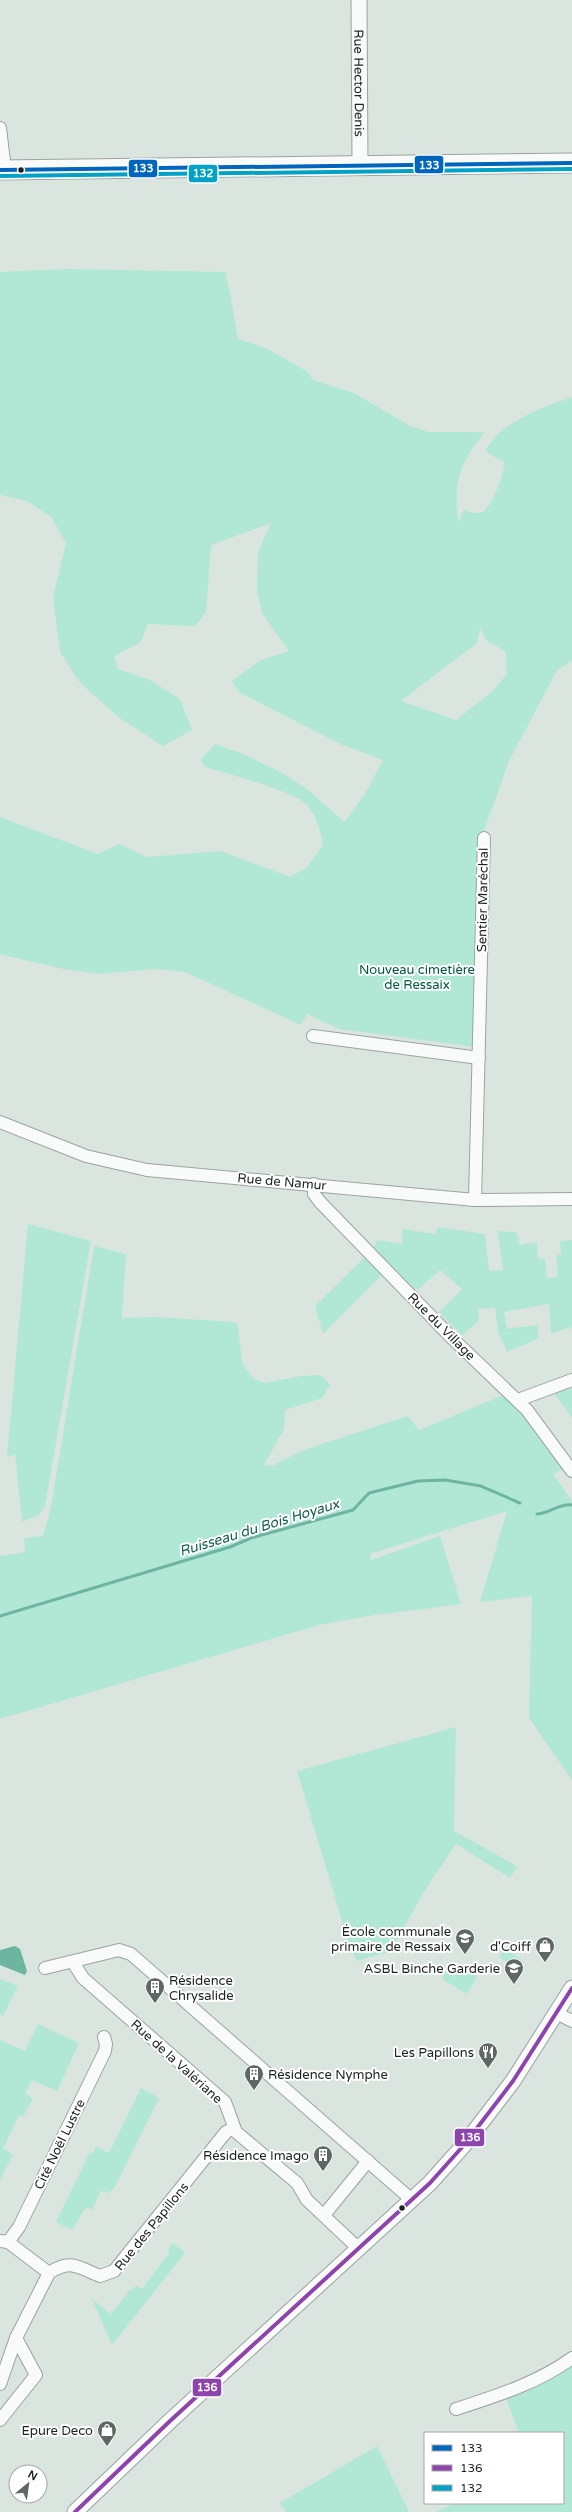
<svg xmlns="http://www.w3.org/2000/svg" width="572" height="2512" font-family="'Varela Round',sans-serif">
	<style>
		.green { fill: #b1e8d5; fill-rule: evenodd }
		.water { fill: #6db59f }
		.lines { fill: none; stroke-linecap: round; stroke-linejoin: round }
		.stream { stroke: #6db59f; stroke-width: 3 }
		.minor-casing { stroke: #9ba3a0; stroke-width: 14 }
		.tertiary-casing { stroke: #9ba3a0; stroke-width: 17 }
		.primary-casing { stroke: #9ba3a0; stroke-width: 21 }
		.minor { stroke: #f9fbfa; stroke-width: 12 }
		.tertiary { stroke: #f9fbfa; stroke-width: 15 }
		.primary { stroke: #f9fbfa; stroke-width: 19 }
		.bus-1-casing { stroke: #fff; stroke-width: 7 }
		.bus-2-casing { stroke: #fff; stroke-width: 7 }
		.bus-3-casing { stroke: #fff; stroke-width: 7 }
		.bus-1 { stroke: #0065bd; stroke-width: 4 }
		.bus-2 { stroke: #8e44ad; stroke-width: 4 }
		.bus-3 { stroke: #01a2c5; stroke-width: 4 }
		.bus-dot { fill: #1b2320; stroke: #fff; stroke-width: 1.5 }
		.labels { text-anchor: middle; stroke-width: 4; stroke-linejoin: round; paint-order: stroke }
		.street-label { font-size: 13px; fill: #1b2320; stroke: #fff }
		.park-label { font-size: 13px; fill: #035844; stroke: #fff }
		.poi-label { font-size: 13px; fill: #1b2320; stroke: #fff; text-anchor: end }
		.water-label { font-size: 14px; font-style: italic; fill: #14614c; stroke: #fff }
		.line-badge { stroke: #fff; stroke-width: 1.5 }
		.badge-label { font-size: 11px; text-anchor: middle; font-weight: bold; fill: #fff }
	</style>
	<rect width="100%" height="100%" fill="#dae5e0"/>
	<!-- green -->
	<g class="green">
		<path d="M 67,269 L 226,272 L 238,339 L 266,348 L 308,372 L 313,380 L 354,393 L 410,426 L 429,432 L 485,432 C 460,462 452,484 459,523 L 463,510 C 469,512 478,515 484,511 C 493,505 503,474 505,463 L 485,451 C 502,421 541,408 572,397 L 572,661 L 557,670 L 509,761 L 480,842 L 476,1047 L 339,1029 L 307,1014 L 301,1025 L 185,972 L 154,969 L 98,974 L 63,969 L 0,954 L 0,817 L 98,854 L 119,844 L 147,857 L 221,851 L 290,877 L 307,867 L 323,845 C 321,832 316,815 307,805 C 294,791 225,773 205,767 L 201,759 L 215,744 L 243,754 L 282,773 L 307,789 L 344,822 L 365,794 L 383,760 L 340,744 L 239,692 L 232,681 L 261,660 L 289,651 L 262,613 L 257,589 L 258,552 L 271,523 L 211,545 L 206,612 L 195,626 L 148,624 L 141,642 L 114,656 L 118,669 L 150,680 L 180,699 L 192,730 L 163,746 L 122,720 L 80,683 L 60,652 L 53,597 L 66,543 L 51,517 L 27,501 L 0,495 L 0,272 ZM 480,628 L 486,640 L 506,652 L 507,674 L 493,691 L 456,720 L 401,701 L 477,643 Z"/>
		<polygon points="28,1224 91,1241 45,1506 39,1515 22,1522 15,1454 7,1457"/>
		<polygon points="438,1227 485,1234 489,1271 503,1270 498,1231 516,1232 520,1245 537,1242 537,1258 545,1259 547,1278 558,1277 556,1257 561,1253 560,1241 572,1240 572,1331 571,1327 551,1334 549,1304 504,1312 507,1329 537,1325 539,1338 507,1352 498,1331 495,1308 478,1309 479,1320 462,1336 439,1312 462,1289 440,1270 419,1289 413,1289 373,1250 377,1240 402,1244 403,1229 435,1234"/>
		<polygon points="94,1246 126,1254 122,1318 155,1317 235,1322 238,1325 242,1363 254,1379 265,1383 301,1376 321,1375 330,1385 322,1398 285,1410 284,1429 264,1465 272,1466 303,1450 408,1416 419,1430 506,1394 515,1401 564,1469 553,1474 572,1501 572,1780 529,1718 532,1596 480,1602 507,1511 370,1554 371,1560 440,1536 461,1604 368,1616 319,1625 0,1719 0,1556 25,1552 24,1538 43,1536 51,1507"/>
		<polygon points="365,1257 382,1275 323,1334 315,1306"/>
		<polygon points="570,1386 572,1390 572,1418 553,1392"/>
		<polygon points="456,1727 454,1831 517,1866 510,1878 456,1844 425,1890 391,1951 357,1961 348,1941 297,1771"/>
		<polygon points="504,1949 522,1960 517,1968 499,1957"/>
		<polygon points="451,1961 477,1977 467,1994 442,1979"/>
		<polygon points="0,1979 18,1986 3,2016 0,2014"/>
		<polygon points="38,2024 79,2043 57,2091 32,2080 25,2094 33,2098 23,2117 19,2115 3,2149 13,2154 0,2180 0,2040 25,2051"/>
		<polygon points="141,2088 159,2098 116,2185 109,2193 101,2191 92,2210 86,2207 72,2230 56,2222 90,2152 93,2153 96,2146 109,2153"/>
		<polygon points="173,2243 185,2253 112,2345 92,2299 111,2314 130,2290 137,2286 142,2289 169,2253 168,2250"/>
		<polygon points="572,2361 572,2512 436,2512 454,2503 563,2503 563,2433 519,2433 505,2395"/>
		<polygon points="377,2446 409,2512 286,2512 280,2503"/>
	</g>
	<!-- water -->
	<polygon class="water" points="15,1946 20,1949 27,1971 25,1975 0,1965 0,1950"/>
	<g class="lines">
		<!-- stream -->
		<g class="stream">
			<path d="M 537,1514 C 549,1514 559,1503 572,1505"/>
			<polyline points="0,1616 230,1547 251,1538 353,1510 369,1493 418,1481 445,1480 481,1486 520,1503"/>
		</g>
		<!-- minor casing -->
		<g class="minor-casing">
			<g id="minor">
				<polyline points="0,128 5,170"/>
				<polyline points="313,1036 479,1058"/>
				<polyline points="0,1122 86,1156 147,1170 475,1200 572,1199"/>
				<polyline points="314,1184 314,1194 320,1202 453,1339 527,1410 572,1471"/>
				<polyline points="475,1200 484,838"/>
				<polyline points="518,1400 572,1380"/>
				<polyline points="73,1962 83,1978 225,2102 236,2132 297,2183 307,2200 359,2249"/>
				<polyline points="45,1968 119,1950 131,1954 412,2200"/>
				<polyline points="556,2013 572,2021"/>
				<polyline points="324,2215 368,2161"/>
				<polyline points="0,2241 8,2242 19,2227 105,2051 106,2044 104,2037"/>
				<polyline points="8,2242 49,2273"/>
				<polyline points="0,2384 16,2338"/>
				<path d="M 456,2409 C 496,2396 538,2383 572,2358"/>
				<path d="M 0,2420 L 36,2375 L 16,2338 L 49,2273 C 71,2258 79,2268 100,2276 L 114,2271 L 226,2132 L 234,2128"/>
			</g>
		</g>
		<!-- tertiary casing -->
		<g class="tertiary-casing">
			<g id="tertiary">
				<path id="s1" d="M 359,0 L 360,165"/>
				<polyline points="75,2512 170,2421 430,2183 464,2145 513,2081 572,1988"/>
			</g>
		</g>
		<!-- primary casing -->
		<g class="primary-casing">
			<polyline id="primary" points="0,170 572,163"/>
		</g>
		<!-- minor -->
		<use href="#minor" class="minor"/>
		<!-- tertiary -->
		<use href="#tertiary" class="tertiary"/>
		<!-- primary -->
		<use href="#primary" class="primary"/>
		<!-- bus-1 casing -->
		<g class="bus-1-casing">
			<polyline id="bus-1" points="0,170 572,163"/>
		</g>
		<!-- bus-2 casing -->
		<g class="bus-2-casing">
			<polyline id="bus-2" points="75,2512 170,2421 430,2183 464,2145 513,2081 572,1988"/>
		</g>
		<!-- bus-3 casing -->
		<g class="bus-3-casing">
			<polyline id="bus-3" points="0,176 572,169"/>
		</g>
		<!-- bus-1 -->
		<use href="#bus-1" class="bus-1"/>
		<!-- bus-2 -->
		<use href="#bus-2" class="bus-2"/>
		<!-- bus-3 -->
		<use href="#bus-3" class="bus-3"/>
	</g>
	<!-- icons -->
	<defs>
		<g id="school-pin" transform="scale(1)"><path d="M0 17L-7.5 6A9.5 9.5 0 1 1 7.5 6Z" fill="#5e6763" stroke="#fff"/><path d="M0-5L7-2L0 1L-7-2ZM-4 1L0 2.5L4 1V4Q0 6-4 4Z" fill="#fff"/></g>
		<g id="shop-pin" transform="scale(1)"><path d="M0 17L-7.5 6A9.5 9.5 0 1 1 7.5 6Z" fill="#5e6763" stroke="#fff"/><path d="M-5-2.5h2.3a2.7 3.5 0 0 1 5.4 0H5L5.5 6h-11ZM-1.5-2.5h3a1.5 2.3 0 0 0-3 0Z" fill="#fff"/></g>
		<g id="building-pin" transform="scale(1)"><path d="M0 17L-7.5 6A9.5 9.5 0 1 1 7.5 6Z" fill="#5e6763" stroke="#fff"/><path d="M-4-6H4V6H1V3H-1V6H-4ZM-2.5-4.3h1.7v1.8h-1.7ZM.8-4.3h1.7v1.8H.8ZM-2.5-1h1.7V.8h-1.7ZM.8-1h1.7V.8H.8Z" fill="#fff"/></g>
		<g id="restaurant-pin" transform="scale(1)"><path d="M0 17L-7.5 6A9.5 9.5 0 1 1 7.5 6Z" fill="#5e6763" stroke="#fff"/><path d="M-5-6h1v4h1v-4h1v4h1v-4h1v5L-1.5 .5V6h-2V.5L-5-1ZM5-6V6H3V1.5H1.5Q1.5-4 5-6Z" fill="#fff"/></g>
	</defs>
	<g fill-rule="evenodd">
		<use href="#school-pin" x="465" y="1938"/>
		<use href="#shop-pin" x="545" y="1946"/>
		<use href="#school-pin" x="514" y="1968"/>
		<use href="#building-pin" x="155" y="1987"/>
		<use href="#restaurant-pin" x="488" y="2052"/>
		<use href="#building-pin" x="254" y="2074"/>
		<use href="#building-pin" x="323" y="2155"/>
		<use href="#shop-pin" x="107" y="2430"/>
	</g>
	<!-- markers -->
	<g class="bus-dot">
		<circle cx="21" cy="170" r="3.5"/>
		<circle cx="402" cy="2208" r="3.5"/>
	</g>
	<g class="labels">
		<!-- street labels -->
		<g class="street-label">
			<text dy="5" stroke="none"><textPath href="#s1" startOffset="83">Rue Hector Denis</textPath></text>
			<text transform="translate(482 900) rotate(-89)" y="5">Sentier Maréchal</text>
			<text transform="translate(282 1181) rotate(5)" y="5">Rue de Namur</text>
			<text transform="translate(442 1326) rotate(45)" y="5">Rue du Village</text>
			<text transform="translate(177 2061) rotate(42)" y="5">Rue de la Valériane</text>
			<text transform="translate(59 2144) rotate(-64)" y="5">Cité Noël Lustre</text>
			<text transform="translate(151 2226) rotate(-51)" y="5">Rue des Papillons</text>
		</g>
		<!-- park labels -->
		<g class="park-label">
			<text x="417" y="974">Nouveau cimetière<tspan x="417" dy="15">de Ressaix</tspan></text>
		</g>
		<!-- poi labels -->
		<g class="poi-label">
			<text x="451" y="1936">École communale<tspan x="451" dy="15">primaire de Ressaix</tspan></text>
			<text x="531" y="1951">d'Coiff</text>
			<text x="500" y="1973">ASBL Binche Garderie</text>
			<text x="169" y="1985" text-anchor="start">Résidence<tspan x="169" dy="15">Chrysalide</tspan></text>
			<text x="474" y="2057">Les Papillons</text>
			<text x="268" y="2079" text-anchor="start">Résidence Nymphe</text>
			<text x="309" y="2160">Résidence Imago</text>
			<text x="93" y="2435">Epure Deco</text>
		</g>
		<!-- water labels -->
		<g class="water-label">
			<text transform="translate(259 1527) rotate(-17)" y="5">Ruisseau du Bois Hoyaux</text>
		</g>
	</g>
	<g class="line-badge">
		<rect x="414" y="155" width="30" height="19" rx="4" fill="#0065bd"/>
		<rect x="128" y="159" width="30" height="19" rx="4" fill="#0065bd"/>
		<rect x="188" y="164" width="30" height="19" rx="4" fill="#01a2c5"/>
		<rect x="454" y="2128" width="31" height="19" rx="4" fill="#8e44ad"/>
		<rect x="192" y="2378" width="30" height="19" rx="4" fill="#8e44ad"/>
	</g>
	<g class="badge-label">
		<text x="429" y="169">133</text>
		<text x="143" y="172">133</text>
		<text x="203" y="177">132</text>
		<text x="470" y="2141">136</text>
		<text x="207" y="2391">136</text>
	</g>
	<!-- legend -->
	<rect x="424" y="2432" width="140" height="72" fill="#ffffff" stroke="#a4a7a6"/>
	<rect x="432" y="2445" width="20" height="6" fill="#0065bd" stroke="#a4a7a6"/>
	<text x="460" y="2452" font-size="12" fill="#1b2320">133</text>
	<rect x="432" y="2465" width="20" height="6" fill="#8e44ad" stroke="#a4a7a6"/>
	<text x="460" y="2472" font-size="12" fill="#1b2320">136</text>
	<rect x="432" y="2485" width="20" height="6" fill="#01a2c5" stroke="#a4a7a6"/>
	<text x="460" y="2492" font-size="12" fill="#1b2320">132</text>
	<!-- north arrow -->
	<g transform="translate(28 2484) rotate(29)"><circle r="19" fill="#ffffff" stroke="#a4a7a6"/>
	<path d="M0-3L7 15L0 10L-7 15Z" fill="#5e6763"/>
	<text y="-6" font-size="11" font-weight="bold" text-anchor="middle" fill="#1b2320">N</text>
	</g>
</svg>
